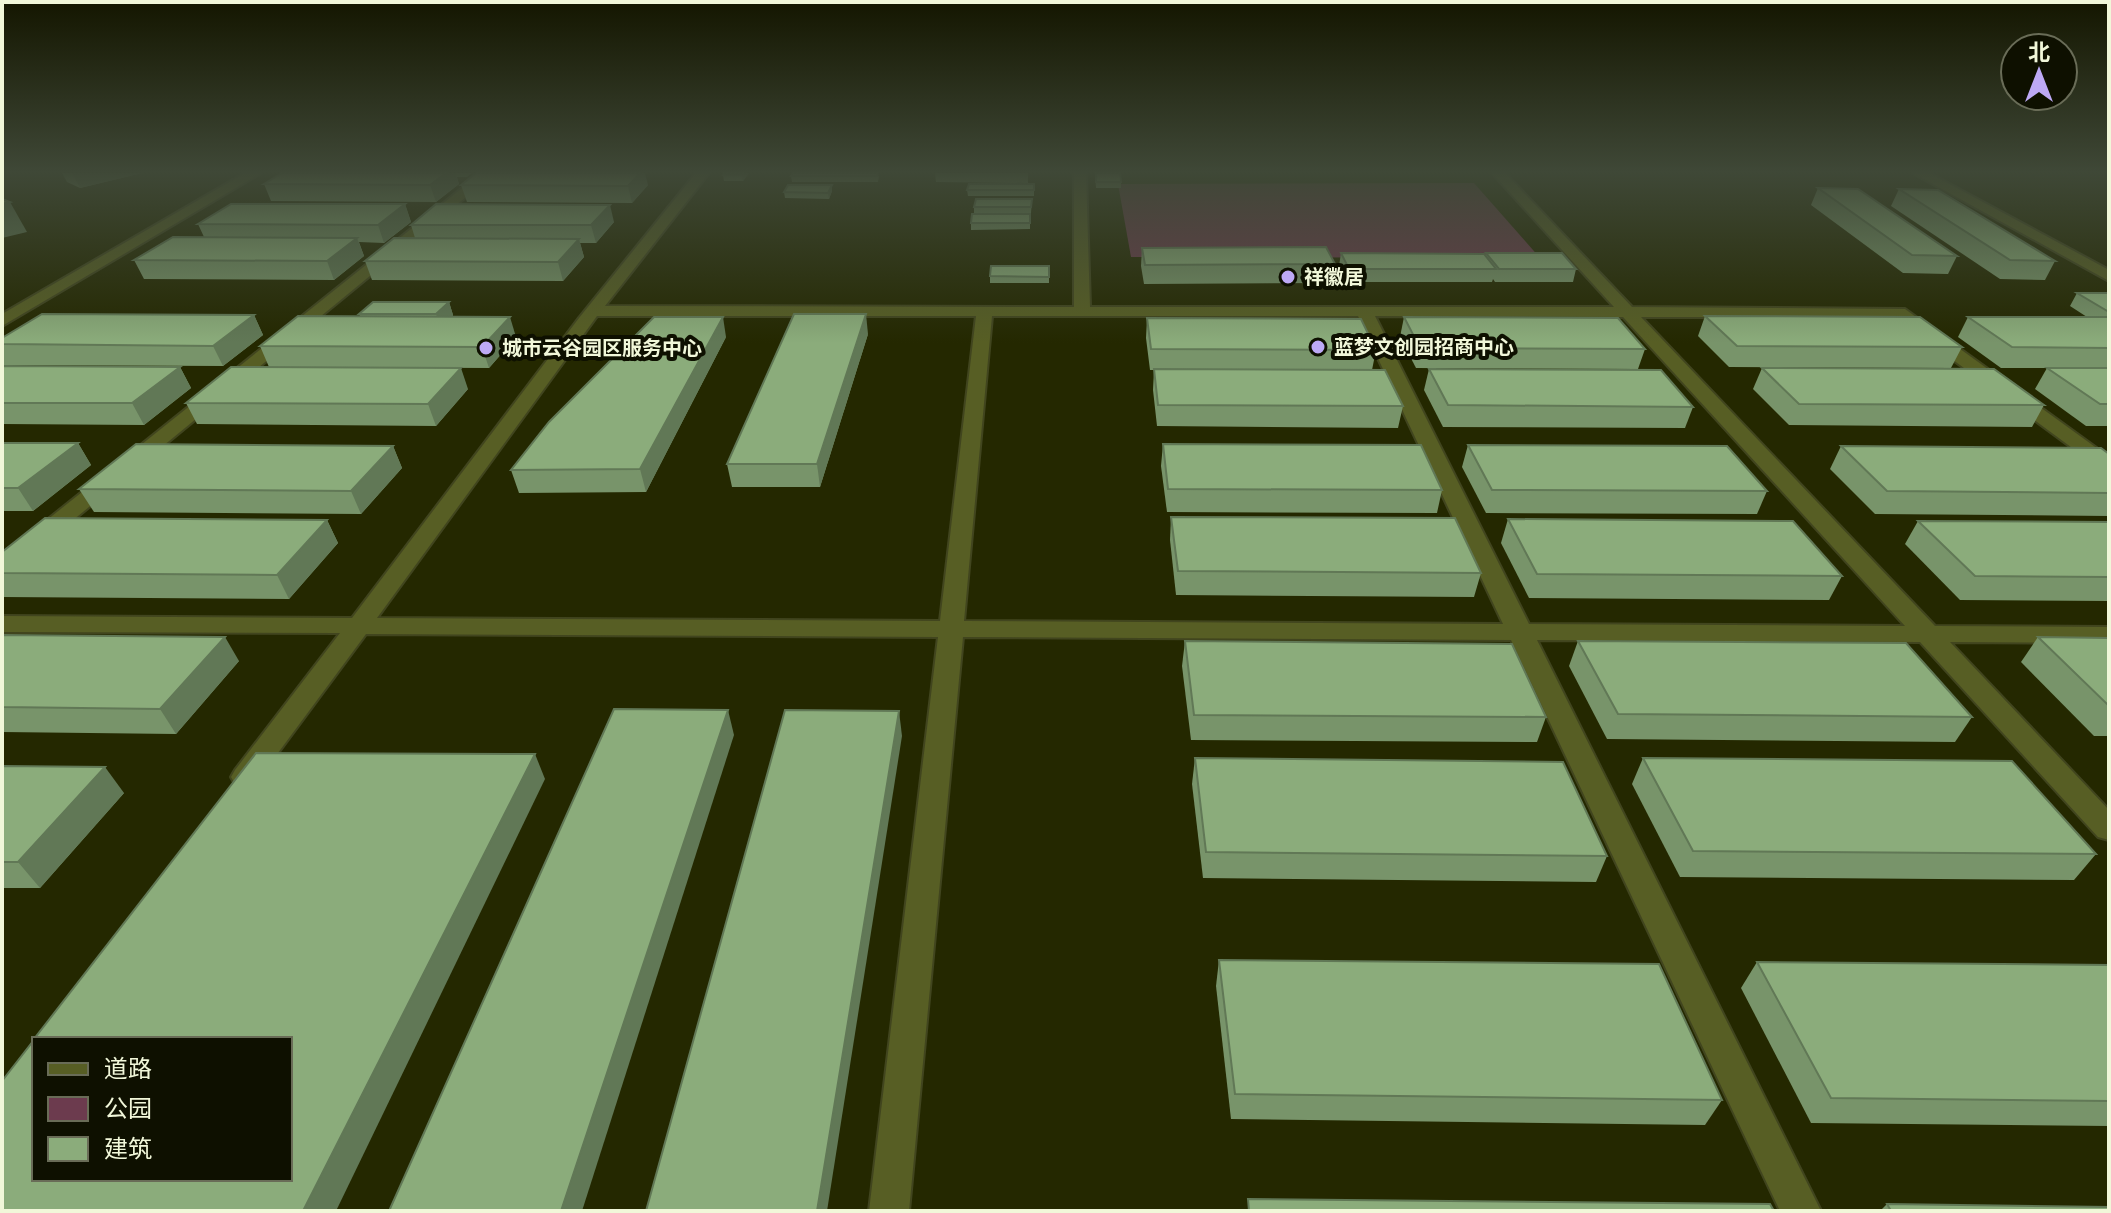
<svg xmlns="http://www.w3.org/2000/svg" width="2111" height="1213" font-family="'Exo 2','Noto Sans SC',sans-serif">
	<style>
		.green { fill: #6c3b4e }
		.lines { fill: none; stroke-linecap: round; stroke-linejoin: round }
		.street-casing { stroke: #41451e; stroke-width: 4 }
		.street { fill: #575e24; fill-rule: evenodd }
		.wall { fill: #78946a }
		.shaded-wall { fill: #617856 }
		.building { fill: #8bac7b; stroke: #617856; stroke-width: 2 }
		.poi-dot { fill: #bda9f5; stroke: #0e1000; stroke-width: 3 }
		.labels { text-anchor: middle; stroke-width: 8; stroke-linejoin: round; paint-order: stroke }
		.far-poi-label { font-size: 20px; font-weight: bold; fill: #f1f7d9; stroke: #0e1000; text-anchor: start }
	</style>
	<rect width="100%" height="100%" fill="#242800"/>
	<!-- green -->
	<polygon class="green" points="1474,183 1540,258 1131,257 1118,184"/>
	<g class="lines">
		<!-- street casing -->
		<g class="street-casing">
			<g id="street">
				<polygon points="245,173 261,173 2,326 2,314"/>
				<polygon points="481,173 495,173 10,572 2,574 2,556"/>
				<path d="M 696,173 L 709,173 L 605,306 L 1074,307 L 1074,173 L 1086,173 L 1090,307 L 1614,307 L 1492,173 L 1505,173 L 1632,307 L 1905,309 L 2109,457 L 2109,472 L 2102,470 L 1895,317 L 1641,317 L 1935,626 L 2109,627 L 2109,643 L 1950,642 L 2109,810 L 2109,840 L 2098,837 L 1920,642 L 1537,640 L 1821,1211 L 1780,1211 L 1511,640 L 963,637 L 909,1211 L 869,1211 L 938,637 L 366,634 L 255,784 L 245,787 L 235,784 L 231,777 L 235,770 L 340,633 L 2,632 L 2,616 L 352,618 L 579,318 ZM 597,316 L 976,316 L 940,621 L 377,618 ZM 992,316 L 1358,316 L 1503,624 L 964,621 ZM 1375,316 L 1623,317 L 1905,626 L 1529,624 Z"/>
				<polygon points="1913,173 1929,173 2109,270 2109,281"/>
			</g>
		</g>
		<!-- street -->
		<use href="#street" class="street"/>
	</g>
	<!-- wall -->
	<g class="wall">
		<polygon points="62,173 142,173 80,188 67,182"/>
		<polygon points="282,173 472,173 467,177 457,177 459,184 436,202 271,201 264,184"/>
		<polygon points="749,173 743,181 724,181 723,175"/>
		<polygon points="935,173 1028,173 1028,183 936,182"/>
		<polygon points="1095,173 1121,182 1121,188 1096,188"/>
		<polygon points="791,176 879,176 878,182 792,182"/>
		<polygon points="1034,184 1034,196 968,196 967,190"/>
		<polygon points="461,185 648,185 632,203 467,202"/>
		<polygon points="832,185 832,191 829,199 785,198 784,192"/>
		<polygon points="1818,188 1957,256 1948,274 1903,273 1811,205"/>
		<polygon points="1899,189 2055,261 2045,280 2000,279 1891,206"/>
		<polygon points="1032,199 1031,213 974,213 974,207"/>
		<polygon points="405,204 411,222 384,243 359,242 364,256 334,280 144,279 134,260 204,237 198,224"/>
		<polygon points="1030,214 1030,229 971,230 971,223"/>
		<polygon points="614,222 596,243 580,243 584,257 563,281 372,280 365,261 415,238 411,225"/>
		<polygon points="1142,248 1335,264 1332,283 1144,284 1141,266"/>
		<polygon points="1341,253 1485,256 1486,253 1576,269 1573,282 1495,282 1493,279 1492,282 1347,282 1339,266"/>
		<polygon points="1049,266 1049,283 990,283 990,276"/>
		<polygon points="2077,293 2109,293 2109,368 2001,368 1958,337 1968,317 2087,317 2070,306"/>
		<polygon points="449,302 453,315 452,317 516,337 489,368 269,367 260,346 360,316 359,314"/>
		<polygon points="254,315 263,335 223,366 4,365 2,361 2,338"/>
		<polygon points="1705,316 1962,347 1951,368 1729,367 1698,336"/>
		<polygon points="1404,317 1645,349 1638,369 1416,368 1400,337"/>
		<polygon points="1147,318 1376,350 1372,370 1403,406 1398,428 1157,426 1153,390 1154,370 1150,370 1146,338"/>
		<polygon points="868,334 820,487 732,487 727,464"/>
		<polygon points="726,337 646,492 519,493 511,470"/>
		<polygon points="2,366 180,367 191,388 144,425 2,424"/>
		<polygon points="1762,368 2044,405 2032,427 1789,425 1753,389"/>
		<polygon points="2047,368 2109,368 2109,426 2086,426 2035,389"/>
		<polygon points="1429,369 1693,407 1685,428 1443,427 1424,390"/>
		<polygon points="468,389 436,426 197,424 186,403"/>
		<polygon points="2,443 78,443 91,465 33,511 2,511"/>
		<polygon points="1163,444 1442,490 1437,513 1167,512 1161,466"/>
		<polygon points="1468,445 1767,491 1757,514 1486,513 1462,467"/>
		<polygon points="393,446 402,468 361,514 94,512 79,489"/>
		<polygon points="1841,446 2109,454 2109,516 1875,514 1830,469"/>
		<polygon points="1171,517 1481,573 1474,597 1176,595 1170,540"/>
		<polygon points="1508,519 1842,576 1829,600 1529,598 1501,543"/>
		<polygon points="327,520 338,543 289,599 2,597 2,552"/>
		<polygon points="1918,521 2109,522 2109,601 1960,600 1905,544"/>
		<polygon points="2,635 239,661 176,734 2,732"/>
		<polygon points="2038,637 2109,638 2109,736 2094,736 2021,662"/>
		<polygon points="1185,641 1546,717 1537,742 1191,740 1182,666"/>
		<polygon points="1578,641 1972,717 1955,742 1607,739 1569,666"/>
		<polygon points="1195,758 1607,856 1596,882 1203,878 1192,784"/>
		<polygon points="1643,758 2096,854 2074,880 1680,877 1632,784"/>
		<polygon points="2,766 124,793 40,888 2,888"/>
		<polygon points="1219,960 1722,1100 1705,1125 1231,1119 1216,986"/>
		<polygon points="1757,962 2109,965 2109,1126 1811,1123 1741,988"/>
		<polygon points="1887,1204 2109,1211 1880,1211"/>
	</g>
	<!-- shaded-wall -->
	<g class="shaded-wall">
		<polygon points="72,173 142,173 80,188"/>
		<polygon points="446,173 455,173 459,184 436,202 430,185"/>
		<polygon points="640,173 645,173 648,185 632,203 628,186"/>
		<polygon points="743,173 749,173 743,181 742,175"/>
		<polygon points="832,185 832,191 829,199 828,193"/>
		<polygon points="10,202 27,232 2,238 2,204"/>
		<polygon points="405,204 411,222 384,243 378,225"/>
		<polygon points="610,205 614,222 596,243 591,225"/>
		<polygon points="357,238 364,256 334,280 327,261"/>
		<polygon points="579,239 584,257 563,281 558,262"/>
		<polygon points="449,302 453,315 441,328 436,314"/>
		<polygon points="866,314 868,334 820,487 817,464"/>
		<polygon points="254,315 263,335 223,366 213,346"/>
		<polygon points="510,317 516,337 489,368 482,347"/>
		<polygon points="723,317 726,337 646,492 640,469"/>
		<polygon points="180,367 191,388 144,425 132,403"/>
		<polygon points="461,368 468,389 436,426 428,404"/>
		<polygon points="78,443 91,465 33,511 18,488"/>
		<polygon points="393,446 402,468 361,514 351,491"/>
		<polygon points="327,520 338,543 289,599 277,575"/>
		<polygon points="225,637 239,661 176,734 160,709"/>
		<polygon points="728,710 734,735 582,1211 561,1211"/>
		<polygon points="899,711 902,736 827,1211 817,1211"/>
		<polygon points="535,754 545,779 336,1211 303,1211"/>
		<polygon points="105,767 124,793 40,888 18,862"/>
	</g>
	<!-- building -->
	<g class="building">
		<polygon points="282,173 446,173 430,185 264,184"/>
		<polygon points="476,173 640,173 628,186 461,185"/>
		<polygon points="724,173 743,173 742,175 723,175"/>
		<polygon points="793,173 878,173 877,176 791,176"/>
		<polygon points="1096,173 1120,173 1121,182 1096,182"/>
		<polygon points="969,184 1034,184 1034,190 967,190"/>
		<polygon points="788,185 832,185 828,193 784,192"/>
		<polygon points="1818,188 1858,189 1957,256 1912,255"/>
		<polygon points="1899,189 1938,190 2055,261 2010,260"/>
		<polygon points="2,199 10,202 2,204"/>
		<polygon points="976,199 1032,199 1031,207 974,207"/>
		<polygon points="231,204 405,204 378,225 198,224"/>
		<polygon points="436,204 610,205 591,225 411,225"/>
		<polygon points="972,214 1030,214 1030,223 971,223"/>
		<polygon points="173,237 357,238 327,261 134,260"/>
		<polygon points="394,238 579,239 558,262 365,261"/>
		<polygon points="1326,247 1335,264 1145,265 1142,248"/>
		<polygon points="1341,253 1484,254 1496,269 1349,269"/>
		<polygon points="1486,253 1562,253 1576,269 1499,269"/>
		<polygon points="991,266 1049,266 1049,277 990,276"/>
		<polygon points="2077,293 2109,293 2109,312"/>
		<polygon points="373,302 449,302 436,314 359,314"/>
		<polygon points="42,314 254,315 213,346 2,344 2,338"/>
		<polygon points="794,314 866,314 817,464 727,464"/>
		<polygon points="298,316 510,317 482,347 260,346"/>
		<polygon points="1705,316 1920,317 1962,347 1737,346"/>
		<polygon points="654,317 723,317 640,469 511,470 549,422"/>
		<polygon points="1404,317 1618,318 1645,349 1420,348"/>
		<polygon points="1968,317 2109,317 2109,348 2012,347"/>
		<polygon points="1147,318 1361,319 1376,350 1151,349"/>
		<polygon points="2,366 180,367 132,403 2,403"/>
		<polygon points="231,367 461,368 428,404 186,403"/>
		<polygon points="1762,368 1994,369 2044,405 1799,404"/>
		<polygon points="2047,368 2109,368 2109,404 2100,404"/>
		<polygon points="1154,369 1385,370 1403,406 1158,405"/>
		<polygon points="1429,369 1661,370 1693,407 1448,405"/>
		<polygon points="2,443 78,443 18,488 2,488"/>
		<polygon points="136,444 393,446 351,491 79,489"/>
		<polygon points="1163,444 1421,445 1442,490 1168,489"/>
		<polygon points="1468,445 1727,446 1767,491 1492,490"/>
		<polygon points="1841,446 2101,448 2109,454 2109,493 1887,491"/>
		<polygon points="1171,517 1455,518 1481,573 1178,571"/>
		<polygon points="45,518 327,520 277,575 2,573 2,552"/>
		<polygon points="1508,519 1793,521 1842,576 1537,574"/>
		<polygon points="1918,521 2109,522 2109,577 1975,576"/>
		<polygon points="2,635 225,637 160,709 2,707"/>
		<polygon points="2038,637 2109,638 2109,706"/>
		<polygon points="1185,641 1512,644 1546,717 1194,715"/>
		<polygon points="1578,641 1906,643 1972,717 1618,714"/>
		<polygon points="614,709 728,710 561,1211 389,1211"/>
		<polygon points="785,710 899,711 817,1211 646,1211"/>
		<polygon points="256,753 535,754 303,1211 2,1211 2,1081 34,1040 34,1179 290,1179 290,1039 34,1039"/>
		<polygon points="1195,758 1563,762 1607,856 1206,852"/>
		<polygon points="1643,758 2012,761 2096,854 1693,851"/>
		<polygon points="2,766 105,767 18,862 2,862"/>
		<polygon points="1219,960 1659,964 1722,1100 1235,1094"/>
		<polygon points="1757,962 2109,965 2109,1101 1831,1098"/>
		<polygon points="1248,1199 1770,1204 1774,1211 1249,1211"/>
		<polygon points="1887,1204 2109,1207 2109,1211 1891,1211"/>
	</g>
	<!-- sky -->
	<linearGradient id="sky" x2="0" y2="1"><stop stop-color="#141600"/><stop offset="0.5" stop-color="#3f4837"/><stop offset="1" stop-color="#3f4837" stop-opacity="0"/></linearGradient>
	<rect width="2111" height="343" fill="url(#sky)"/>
	<!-- markers -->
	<g class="poi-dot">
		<circle cx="1288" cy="277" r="8"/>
		<circle cx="1318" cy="347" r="8"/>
		<circle cx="486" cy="348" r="8"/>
	</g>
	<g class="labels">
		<!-- far-poi labels -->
		<g class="far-poi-label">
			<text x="1304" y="284">祥徽居</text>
			<text x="1334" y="354">蓝梦文创园招商中心</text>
			<text x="502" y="355">城市云谷园区服务中心</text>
		</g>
	</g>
	<!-- border -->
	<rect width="2111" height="1213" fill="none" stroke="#f1f7d9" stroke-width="8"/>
	<!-- legend -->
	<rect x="32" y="1037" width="260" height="144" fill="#0e1000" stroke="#696c57" stroke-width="2"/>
	<rect x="48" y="1063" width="40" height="12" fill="#575e24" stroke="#696c57" stroke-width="2"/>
	<text x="104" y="1077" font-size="24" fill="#f1f7d9">道路</text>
	<rect x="48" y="1097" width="40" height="24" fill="#6c3b4e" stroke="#696c57" stroke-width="2"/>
	<text x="104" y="1117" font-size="24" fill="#f1f7d9">公园</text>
	<rect x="48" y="1137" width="40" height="24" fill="#8bac7b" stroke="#696c57" stroke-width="2"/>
	<text x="104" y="1157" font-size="24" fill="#f1f7d9">建筑</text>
	<!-- north arrow -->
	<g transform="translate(2039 72)"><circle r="38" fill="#0e1000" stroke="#696c57" stroke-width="2"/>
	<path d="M0-6L14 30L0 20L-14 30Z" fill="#bda9f5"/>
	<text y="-12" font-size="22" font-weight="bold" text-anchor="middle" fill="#f1f7d9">北</text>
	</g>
</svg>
